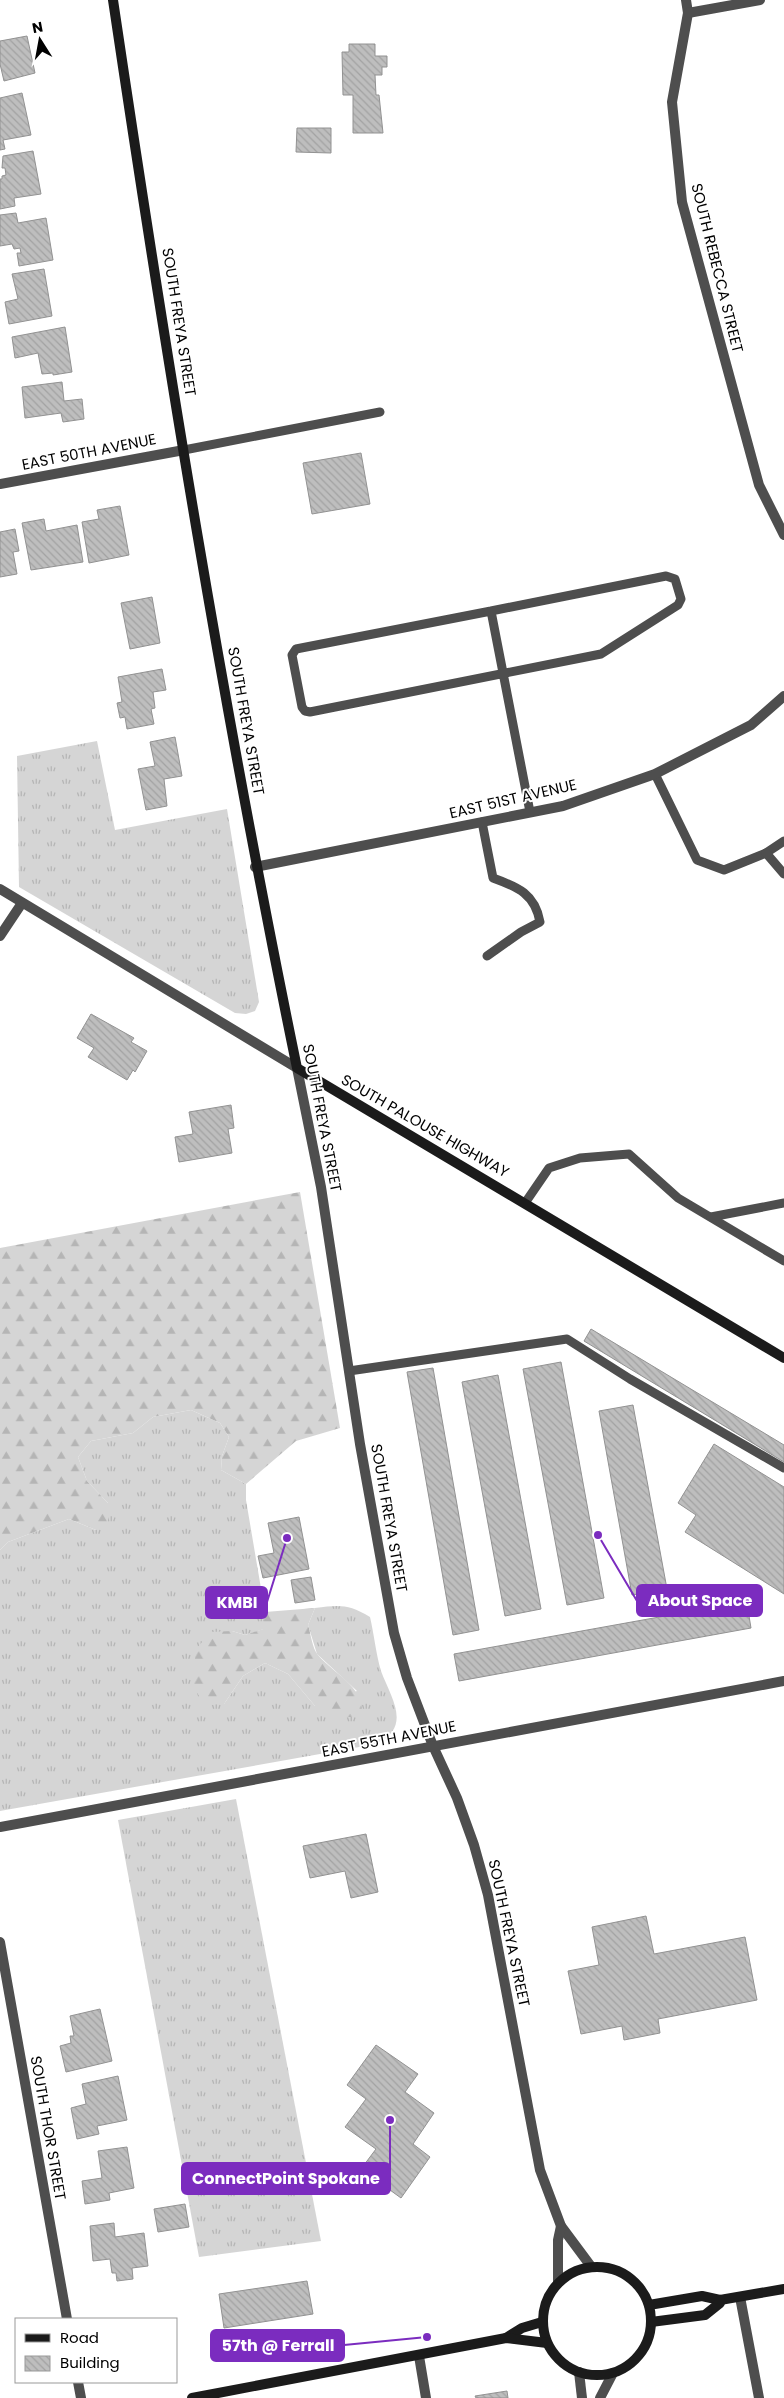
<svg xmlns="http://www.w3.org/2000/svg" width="784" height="2398" font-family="Poppins,sans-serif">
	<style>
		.grass { fill: url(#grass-tufts) }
		.forest { fill: url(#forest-firs) }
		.building { fill: url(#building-back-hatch); stroke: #929292 }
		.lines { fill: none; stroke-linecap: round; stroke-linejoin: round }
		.service { stroke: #4e4e4e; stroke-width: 9 }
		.minor { stroke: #4e4e4e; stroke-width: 10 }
		.tertiary { stroke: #4e4e4e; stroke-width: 10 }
		.secondary { stroke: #1b1b1b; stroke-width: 10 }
		.labels { text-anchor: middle; stroke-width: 4; stroke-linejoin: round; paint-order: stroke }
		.street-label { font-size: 15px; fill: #000; stroke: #fff }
		.leader { fill: none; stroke: #7b2cbf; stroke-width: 2 }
		.callout-dot { fill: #7b2cbf; stroke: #fff; stroke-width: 2 }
		.callout { fill: #7b2cbf; stroke: #7b2cbf; stroke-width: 2 }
		.callout-label { font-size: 16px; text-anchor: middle; font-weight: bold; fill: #fff }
	</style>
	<defs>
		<pattern id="grass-tufts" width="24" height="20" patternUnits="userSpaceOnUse" patternTransform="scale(1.25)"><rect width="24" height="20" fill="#d5d5d5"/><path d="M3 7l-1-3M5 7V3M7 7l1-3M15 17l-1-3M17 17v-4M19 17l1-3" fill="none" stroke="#b5b5b5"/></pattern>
		<pattern id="forest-firs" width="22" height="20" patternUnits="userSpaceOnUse" patternTransform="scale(1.25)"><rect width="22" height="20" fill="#d5d5d5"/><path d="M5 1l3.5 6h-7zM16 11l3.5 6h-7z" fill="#b5b5b5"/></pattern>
		<pattern id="building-back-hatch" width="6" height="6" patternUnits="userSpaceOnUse" patternTransform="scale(1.25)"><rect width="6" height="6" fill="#bebebe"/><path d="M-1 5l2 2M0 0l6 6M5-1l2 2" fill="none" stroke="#a2a2a2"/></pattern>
	</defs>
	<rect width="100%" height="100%" fill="#fff"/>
	<!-- grass -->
	<g class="grass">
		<polygon points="97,741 115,830 227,809 259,1002 255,1011 246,1014 235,1013 19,887 17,756"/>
		<path d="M 191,1410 L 220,1423 L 229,1437 L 222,1456 L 221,1470 L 246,1484 L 246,1500 L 265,1612 L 264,1629 L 245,1635 L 232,1631 L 224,1704 L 243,1676 L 265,1663 L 288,1674 L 315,1706 L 357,1691 L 317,1654 L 308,1625 L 315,1608 C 340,1605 348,1604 370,1617 C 374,1634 376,1654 381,1671 C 391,1698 413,1727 376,1744 L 0,1811 L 0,1550 L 8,1542 L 69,1519 L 96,1530 L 108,1503 L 87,1481 L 78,1457 L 91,1441 L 133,1433 L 153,1417 Z"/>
		<polygon points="236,1799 321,2241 199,2257 118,1820"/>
	</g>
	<!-- forest -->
	<g class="forest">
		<polygon points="300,1192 340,1428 296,1441 246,1484 221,1470 222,1456 229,1437 220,1423 191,1410 153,1417 133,1433 91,1441 78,1457 87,1481 108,1503 108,1524 96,1530 69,1519 8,1542 0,1550 0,1248"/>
		<path d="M 315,1608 L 308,1625 C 311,1634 312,1648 318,1655 C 336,1676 365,1686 362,1717 L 345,1717 L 315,1706 L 288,1674 L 265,1663 L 243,1676 L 224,1704 L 205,1705 L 192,1685 L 196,1649 L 211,1632 L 232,1631 L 245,1635 L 263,1629 L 265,1612 Z"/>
	</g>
	<!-- building -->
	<g class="building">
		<polygon points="27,36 35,73 4,81 0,64 0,41"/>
		<polygon points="349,44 375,44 375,56 387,56 387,67 382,67 382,75 375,75 376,95 379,95 383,133 353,133 353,95 343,95 342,52 349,52"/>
		<polygon points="22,93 31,135 3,140 5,149 0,150 0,98"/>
		<polygon points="297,128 331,128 331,153 296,152"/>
		<polygon points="33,151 41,194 14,198 15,206 0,209 0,179 2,179 2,176 6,175 5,168 2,168 3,156"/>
		<polygon points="16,213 18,223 46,218 53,260 19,266 17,253 21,253 20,248 14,249 12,244 0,246 0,215"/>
		<polygon points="44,269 52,316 9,324 5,302 18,299 12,274"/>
		<polygon points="65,327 72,372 53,375 53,373 42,374 38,353 15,358 12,337"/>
		<polygon points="62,382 64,401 82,399 84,419 63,422 61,413 25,418 22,387"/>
		<polygon points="361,453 370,504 312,514 303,463"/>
		<polygon points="120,506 129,555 89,563 82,522 99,519 97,510"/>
		<polygon points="44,519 46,531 77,525 83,562 31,570 22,523"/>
		<polygon points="15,529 19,551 13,552 17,574 0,577 0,532"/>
		<polygon points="152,597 160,643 130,649 121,603"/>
		<polygon points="162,669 166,690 153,692 155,708 151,709 154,724 127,729 125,717 120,718 117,703 122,702 118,677"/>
		<polygon points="175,737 182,776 164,779 167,806 146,810 138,769 155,766 150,742"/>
		<polygon points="91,1014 134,1038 131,1042 147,1051 135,1072 133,1070 127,1080 88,1057 94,1048 77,1038"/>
		<polygon points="231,1105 234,1128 228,1129 232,1153 179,1162 175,1137 193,1134 189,1112"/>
		<polygon points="591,1329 784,1445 784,1462 584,1341"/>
		<polygon points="561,1362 604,1598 567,1605 523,1369"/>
		<polygon points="433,1368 479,1630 453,1635 407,1372"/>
		<polygon points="498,1375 541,1609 505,1616 462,1382"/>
		<polygon points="633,1405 667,1589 632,1595 599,1411"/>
		<polygon points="714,1444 784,1487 784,1594 685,1532 696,1515 678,1503"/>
		<polygon points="299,1517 309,1569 263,1578 258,1556 274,1553 268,1523"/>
		<polygon points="311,1577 315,1600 295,1603 291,1580"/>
		<polygon points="737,1603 739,1611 748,1610 751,1628 459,1681 454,1654"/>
		<polygon points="366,1834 378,1892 351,1898 345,1871 310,1878 303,1846"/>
		<polygon points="646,1916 654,1954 745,1937 757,2000 658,2019 660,2033 624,2040 622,2026 581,2034 568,1971 599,1965 592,1927"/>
		<polygon points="100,2009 112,2061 66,2072 60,2046 71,2043 70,2036 74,2036 70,2016"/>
		<polygon points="376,2045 418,2074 405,2092 434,2113 413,2144 430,2157 401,2198 361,2169 376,2149 345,2127 366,2099 347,2085"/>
		<polygon points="118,2076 127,2120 97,2126 99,2134 77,2139 71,2108 86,2104 82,2084"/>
		<polygon points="127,2147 134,2188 109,2193 110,2200 85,2204 82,2181 102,2178 98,2151"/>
		<polygon points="185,2204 189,2227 158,2232 154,2209"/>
		<polygon points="114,2223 115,2237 144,2233 148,2266 132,2268 133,2279 117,2281 116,2273 112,2273 110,2259 93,2261 90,2226"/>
		<polygon points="307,2281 313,2314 224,2328 219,2294"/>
		<polygon points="507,2391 508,2398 476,2398 475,2396"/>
	</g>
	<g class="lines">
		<!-- service -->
		<g class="service">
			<polyline points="184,450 380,412"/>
			<polyline points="491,611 296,649 292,655 302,707 305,711 310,712 601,654 678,605 681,599 675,579 666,576 491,611 530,812"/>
			<polyline points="655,774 697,860 724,870 766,853 784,841"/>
			<path d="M 482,822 L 493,878 C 518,887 535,894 540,922 L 521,932 L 487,956"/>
			<polyline points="766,853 784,874"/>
			<polyline points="525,1203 549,1168 580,1158 629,1154 678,1198 784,1261"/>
			<polyline points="711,1217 784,1203"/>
			<polyline points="349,1371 567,1339 630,1379 784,1468"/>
		</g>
		<!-- minor -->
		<g class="minor">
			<polyline points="686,0 688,13 672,102 682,202 759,485 784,535"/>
			<polyline points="688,13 760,0"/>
			<polyline points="0,484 184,450"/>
			<polyline points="255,867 563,806 655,774 751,725 784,696"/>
			<polyline points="0,936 22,903"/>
			<polyline points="297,1068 321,1187 360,1444 394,1633 407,1678 433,1746 457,1798 474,1845 488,1895 540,2170 561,2226 590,2265"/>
			<polyline points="0,1827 784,1681"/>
			<polyline points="0,1942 67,2319"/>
			<polyline points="558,2283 558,2240 561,2226"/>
			<polyline points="740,2297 759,2398"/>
			<polyline points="419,2356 426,2398"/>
			<polyline points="579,2372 582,2398"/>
			<polyline points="78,2382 81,2398"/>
			<polyline points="600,2398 613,2373"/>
		</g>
		<!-- tertiary -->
		<polyline class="tertiary" points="0,889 297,1068"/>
		<!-- secondary -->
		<g class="secondary">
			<path d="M 113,0 C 166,357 224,714 297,1068 L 784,1358"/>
			<circle cx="597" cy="2321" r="54"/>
			<polyline points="649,2305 702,2296 720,2300 784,2289"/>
			<polyline points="651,2322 705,2315 720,2303 720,2300"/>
			<polyline points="506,2338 522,2328 542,2322"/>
			<polyline points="192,2398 506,2338 547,2343"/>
		</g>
	</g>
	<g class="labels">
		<!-- street labels -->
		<g class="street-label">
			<text transform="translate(717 268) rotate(76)" y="5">SOUTH REBECCA STREET</text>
			<text transform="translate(179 322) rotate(81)" y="5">SOUTH FREYA STREET</text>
			<text transform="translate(89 452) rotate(-11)" y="5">EAST 50TH AVENUE</text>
			<text transform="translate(246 721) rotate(80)" y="5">SOUTH FREYA STREET</text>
			<text transform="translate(513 799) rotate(-13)" y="5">EAST 51ST AVENUE</text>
			<text transform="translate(322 1118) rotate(79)" y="5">SOUTH FREYA STREET</text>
			<text transform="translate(425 1126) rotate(30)" y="5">SOUTH PALOUSE HIGHWAY</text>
			<text transform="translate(389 1518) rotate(80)" y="5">SOUTH FREYA STREET</text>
			<text transform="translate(389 1739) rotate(-11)" y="5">EAST 55TH AVENUE</text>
			<text transform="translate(509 1933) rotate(78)" y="5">SOUTH FREYA STREET</text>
			<text transform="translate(48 2128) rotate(80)" y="5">SOUTH THOR STREET</text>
		</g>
	</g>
	<!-- callouts -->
	<path class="leader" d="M598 1535L637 1601M287 1538L267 1602M390 2120L390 2178M427 2337L344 2345"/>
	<g class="callout-dot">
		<circle cx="598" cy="1535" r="5"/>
		<circle cx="287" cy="1538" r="5"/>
		<circle cx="390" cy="2120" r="5"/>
		<circle cx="427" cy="2337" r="5"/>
	</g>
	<g class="callout">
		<rect x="637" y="1585" width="125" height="31" rx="5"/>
		<rect x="206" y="1587" width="61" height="31" rx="5"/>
		<rect x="182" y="2163" width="208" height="31" rx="5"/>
		<rect x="211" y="2330" width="133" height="31" rx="5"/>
	</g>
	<g class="callout-label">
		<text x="700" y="1606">About Space</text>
		<text x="237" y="1608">KMBI</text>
		<text x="286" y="2184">ConnectPoint Spokane</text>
		<text x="278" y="2351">57th @ Ferrall</text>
	</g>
	<!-- legend -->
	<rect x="15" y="2318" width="162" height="65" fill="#ffffff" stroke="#999999"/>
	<rect x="25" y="2334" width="25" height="8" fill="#1b1b1b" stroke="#999999"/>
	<text x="60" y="2343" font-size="15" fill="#000000">Road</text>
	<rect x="25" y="2356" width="25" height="15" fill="url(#building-back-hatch)" stroke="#999999"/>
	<text x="60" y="2368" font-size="15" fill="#000000">Building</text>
	<!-- north arrow -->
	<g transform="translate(40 40) rotate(349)" stroke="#ffffff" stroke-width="4" paint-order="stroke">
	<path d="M0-4L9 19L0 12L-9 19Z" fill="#000000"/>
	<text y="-8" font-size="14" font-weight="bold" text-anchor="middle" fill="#000000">N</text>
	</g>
</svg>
